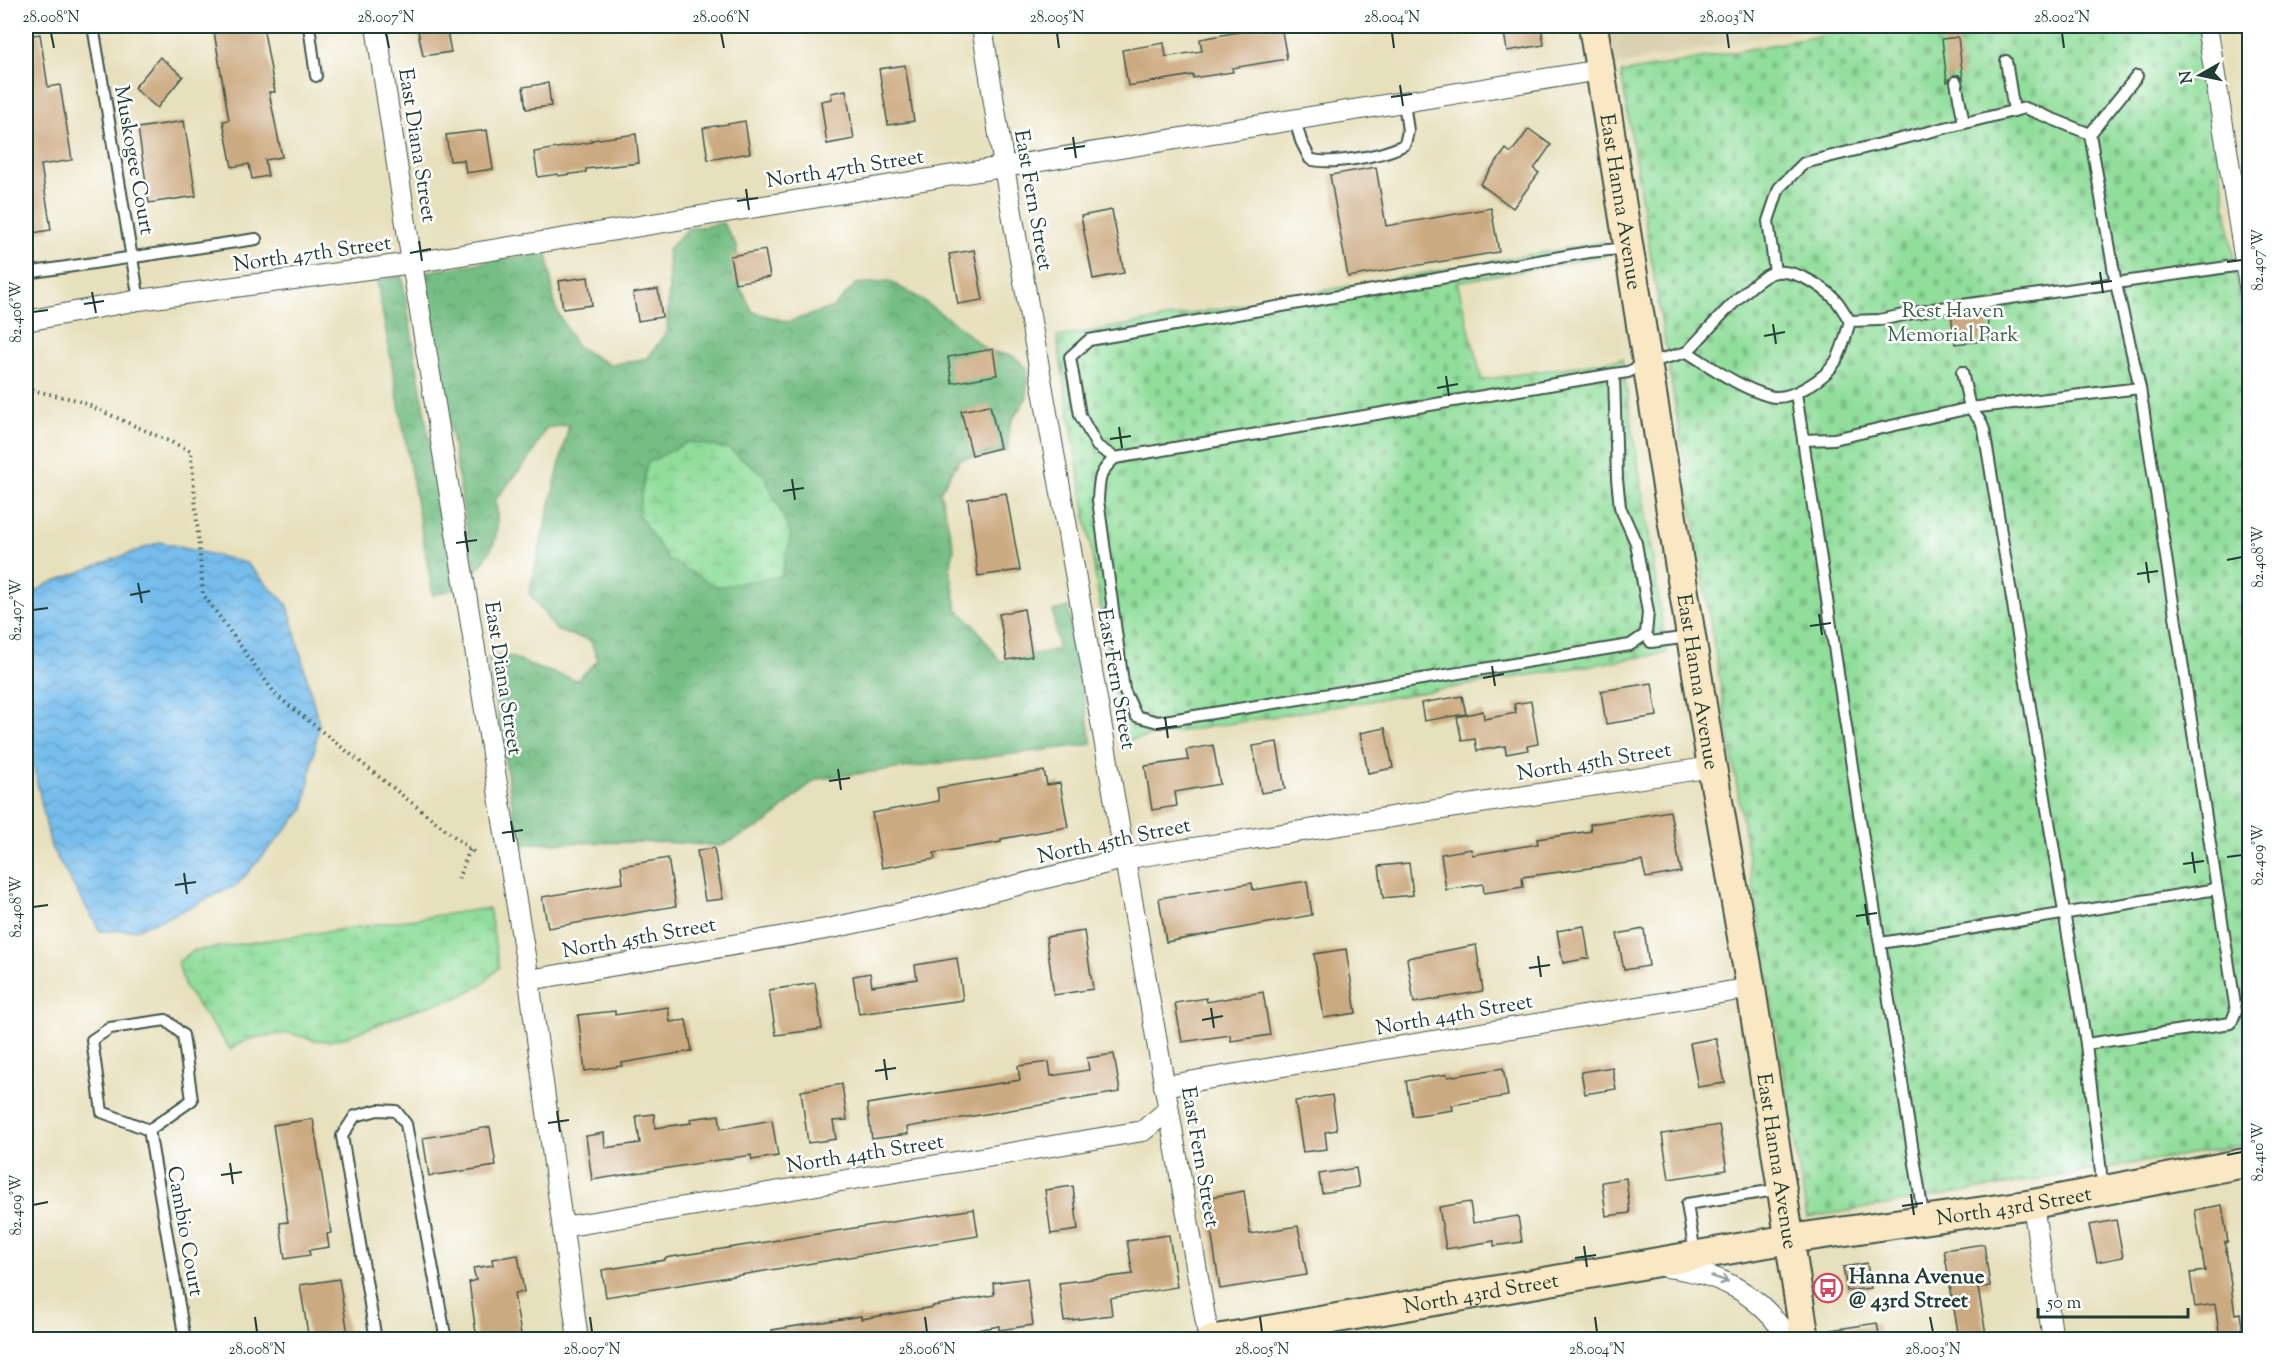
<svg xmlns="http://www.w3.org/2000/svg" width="2275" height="1365" font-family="'Sorts Mill Goudy',serif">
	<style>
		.built { fill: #dad1b2 }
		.forest { fill: url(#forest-crowns); stroke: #4a7d5c; stroke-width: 1.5 }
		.wetland { fill: url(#wetland-marsh); stroke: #588e68; stroke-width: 1.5 }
		.cemetery { fill: url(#cemetery-stones); stroke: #588e68; stroke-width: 1.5 }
		.water { fill: url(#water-waves); stroke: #4a7d90; stroke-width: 1.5 }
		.building { fill: #ccaa81 }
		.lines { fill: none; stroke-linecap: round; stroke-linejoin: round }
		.lane-casing { stroke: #3d5548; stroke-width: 14 }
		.street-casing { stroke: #3d5548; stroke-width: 22 }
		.secondary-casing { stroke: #3d5548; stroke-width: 32 }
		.path { stroke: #3d5548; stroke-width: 4; stroke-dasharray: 1.5 4.5; stroke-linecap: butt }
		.lane { stroke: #fff; stroke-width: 10 }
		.street { stroke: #fff; stroke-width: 20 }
		.secondary { stroke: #fae7c3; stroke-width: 28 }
		.oneway { stroke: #8f9e9a }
		.ticks { fill: none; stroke: #1f3d34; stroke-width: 2 }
		.labels { text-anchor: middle; stroke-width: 5; stroke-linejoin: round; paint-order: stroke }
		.street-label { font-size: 21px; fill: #1f3d34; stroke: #fff }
		.park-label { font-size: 21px; fill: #3c654e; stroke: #fff }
		.poi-label { font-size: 21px; font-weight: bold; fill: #1f3d34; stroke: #fff; text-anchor: start }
		.neatline { fill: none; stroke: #1f3d34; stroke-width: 2 }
		.ticks-label { font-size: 15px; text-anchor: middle; fill: #1f3d34 }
	</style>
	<defs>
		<pattern id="forest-crowns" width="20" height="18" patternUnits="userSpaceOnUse" patternTransform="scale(1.5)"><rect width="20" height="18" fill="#74bd83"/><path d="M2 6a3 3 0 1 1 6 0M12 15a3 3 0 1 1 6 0" fill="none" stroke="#5f9b6c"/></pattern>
		<pattern id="wetland-marsh" width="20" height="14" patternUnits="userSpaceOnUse" patternTransform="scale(1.5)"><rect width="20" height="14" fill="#91de9b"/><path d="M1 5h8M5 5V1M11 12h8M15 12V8" fill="none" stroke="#7dbf86"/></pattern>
		<pattern id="cemetery-stones" width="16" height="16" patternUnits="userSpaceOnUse" patternTransform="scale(1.5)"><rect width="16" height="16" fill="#91de9b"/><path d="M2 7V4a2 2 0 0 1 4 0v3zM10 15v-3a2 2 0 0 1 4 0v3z" fill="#7dbf86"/></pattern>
		<pattern id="water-waves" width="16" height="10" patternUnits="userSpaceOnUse" patternTransform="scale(1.5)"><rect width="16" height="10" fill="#76bded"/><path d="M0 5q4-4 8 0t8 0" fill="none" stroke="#609bc1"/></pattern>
	</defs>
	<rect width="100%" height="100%" fill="#fff"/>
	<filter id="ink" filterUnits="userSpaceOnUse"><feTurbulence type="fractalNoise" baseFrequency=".0167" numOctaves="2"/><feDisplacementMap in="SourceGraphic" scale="12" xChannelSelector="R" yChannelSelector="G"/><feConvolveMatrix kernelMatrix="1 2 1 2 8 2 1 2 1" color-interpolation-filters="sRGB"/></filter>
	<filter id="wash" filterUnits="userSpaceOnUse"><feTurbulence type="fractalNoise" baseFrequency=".008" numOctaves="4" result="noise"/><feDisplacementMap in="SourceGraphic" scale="24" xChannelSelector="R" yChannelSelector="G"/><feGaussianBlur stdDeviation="1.35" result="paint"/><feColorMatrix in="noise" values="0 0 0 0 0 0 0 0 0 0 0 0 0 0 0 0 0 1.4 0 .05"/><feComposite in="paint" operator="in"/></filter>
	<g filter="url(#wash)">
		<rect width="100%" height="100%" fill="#e7e0bc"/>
		<!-- built -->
		<polygon class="built" points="1605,26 1820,26 1620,64 1612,70"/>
		<!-- forest -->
		<g class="forest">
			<path d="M 723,223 L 737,247 L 739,285 L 753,312 L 788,322 L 834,307 L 856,284 L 889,281 L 919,298 L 957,325 L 988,351 L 1013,356 L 1027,368 L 1027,397 L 1010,424 L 1007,451 L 960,459 L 940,491 L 954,549 L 950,569 L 957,609 L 974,625 L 1000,661 L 1058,649 L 1053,611 L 1068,607 L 1092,744 L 816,779 L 765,824 L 721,846 L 662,842 L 542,843 L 519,845 L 488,657 L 508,656 L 537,668 L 577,680 L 598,660 L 590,640 L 557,631 L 529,593 L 569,425 L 546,428 L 532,455 L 496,499 C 499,536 498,544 474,573 L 425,272 L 547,252 L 555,307 L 576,346 L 610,365 L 648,358 L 667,331 L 669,287 L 668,249 L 688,229 Z"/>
			<polygon points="402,276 454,589 433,595 377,281"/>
		</g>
		<!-- wetland -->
		<g class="wetland">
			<polygon points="688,442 729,449 764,475 791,534 781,576 717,587 668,559 638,514 647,463"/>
			<polygon points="489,908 499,967 483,984 459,997 414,1010 346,1037 330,1041 314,1040 289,1033 253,1038 237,1044 231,1050 185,988 178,962 193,951"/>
		</g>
		<!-- cemetery -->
		<g class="cemetery">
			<polygon points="1873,26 2199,26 2249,362 2249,1144 1807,1218 1621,73"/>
			<polygon points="1604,242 1605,256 1457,282 1482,380 1622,359 1667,653 1122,741 1057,337"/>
		</g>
		<!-- water -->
		<polygon class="water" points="160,542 246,563 288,606 319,724 304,809 237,885 175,914 135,930 100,931 51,847 26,731 26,598 48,584"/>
		<g id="blocks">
			<!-- building -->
			<g class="building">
				<polygon points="213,26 263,26 275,92 269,92 282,157 265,160 268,176 252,179 249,164 232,167 223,121 229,120"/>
				<polygon points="417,26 446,26 451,52 423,56"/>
				<polygon points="1238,26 1281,26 1287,59 1232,68 1233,72 1193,78 1193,75 1128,86 1122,50 1164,43 1166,57 1202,51 1200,39 1239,32"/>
				<polygon points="1503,26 1541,26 1544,45 1507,51"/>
				<polygon points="40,34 48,87 60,85 72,160 41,165 51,230 26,234 26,36"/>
				<polygon points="1958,37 1963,79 1959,75 1954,75 1947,82 1942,39"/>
				<polygon points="160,57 183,76 157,108 134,88"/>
				<polygon points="905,65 914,121 888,125 879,69"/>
				<polygon points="548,83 551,106 526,109 523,87"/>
				<polygon points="846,90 854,139 827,144 821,101 832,99 831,93"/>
				<polygon points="184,121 196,196 149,203 138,128"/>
				<polygon points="745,121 750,153 708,160 703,128"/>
				<polygon points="1529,129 1551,145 1534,169 1539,173 1513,208 1480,184 1506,149 1511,153"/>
				<polygon points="487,130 493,169 466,173 464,160 450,161 446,135"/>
				<polygon points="636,134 639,163 586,169 586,172 558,176 558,174 538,177 534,152 592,142 591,140"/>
				<polygon points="1376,167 1386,226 1491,208 1499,252 1348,277 1330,175"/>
				<polygon points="1112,210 1124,273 1093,279 1081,216"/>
				<polygon points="765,250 770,277 735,283 730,256"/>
				<polygon points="974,250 983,300 958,304 949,254"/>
				<polygon points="588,277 592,305 563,309 559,281"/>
				<polygon points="658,289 662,317 638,321 633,293"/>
				<polygon points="1986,309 1990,340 1955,344 1951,314"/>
				<polygon points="993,349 997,375 952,383 948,357"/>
				<polygon points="990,405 1000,448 972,455 961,411"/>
				<polygon points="1006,493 1020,570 978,576 968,499"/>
				<polygon points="1024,609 1032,656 1007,660 999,614"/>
				<polygon points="1652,683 1657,716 1606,724 1601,691"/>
				<polygon points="1462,696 1466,714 1424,721 1421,703"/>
				<polygon points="1531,701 1538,744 1527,746 1528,750 1506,754 1505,746 1477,751 1475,739 1462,741 1457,717 1483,711 1484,719 1516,713 1514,704"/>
				<polygon points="1385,728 1393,768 1368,773 1360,733"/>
				<polygon points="1277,742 1285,789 1261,793 1253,746"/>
				<polygon points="1213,745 1220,784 1175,792 1177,806 1152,810 1145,766 1188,760 1186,750"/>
				<polygon points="1044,771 1047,785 1060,783 1068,827 1001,839 1001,842 934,853 935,859 882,868 872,813 939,801 937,788"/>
				<polygon points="1670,811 1681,872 1646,878 1642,861 1522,877 1523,887 1484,893 1483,884 1446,890 1441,854 1471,849 1472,855 1538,844 1537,839 1591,831 1590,824"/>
				<polygon points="714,848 723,899 705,901 697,851"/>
				<polygon points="668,858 676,906 548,928 542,897 623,883 621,866"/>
				<polygon points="1409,863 1413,895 1383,898 1379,866"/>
				<polygon points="1307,881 1312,915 1166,942 1159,898 1252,883 1253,890"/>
				<polygon points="1584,926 1589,958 1563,963 1557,931"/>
				<polygon points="1644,929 1649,966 1624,970 1617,934"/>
				<polygon points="1084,931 1093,989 1054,995 1046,937"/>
				<polygon points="1476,945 1483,991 1414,1003 1407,958"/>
				<polygon points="1346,949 1356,1013 1324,1018 1314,954"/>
				<polygon points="957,958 963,1000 859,1014 853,976 870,973 872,986 917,979 915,965"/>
				<polygon points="815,983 822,1029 776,1035 769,990"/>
				<polygon points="1263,992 1270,1035 1231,1041 1230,1035 1182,1042 1175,1003 1206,998 1207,1002"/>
				<polygon points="668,1007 670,1022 686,1020 692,1051 621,1063 622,1066 585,1071 578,1015 615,1011 615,1015"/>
				<polygon points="1716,1038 1725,1083 1698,1087 1690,1043"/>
				<polygon points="1114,1054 1120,1092 907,1127 908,1134 872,1139 867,1104 1020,1080 1018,1066 1049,1062 1051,1076 1089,1070 1087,1058"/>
				<polygon points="1612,1067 1616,1089 1585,1094 1581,1072"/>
				<polygon points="1503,1068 1508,1096 1452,1105 1453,1110 1412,1116 1406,1081 1447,1074 1448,1077"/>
				<polygon points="842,1084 847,1120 833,1121 836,1139 808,1143 801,1091"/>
				<polygon points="1332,1095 1337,1130 1325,1132 1327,1149 1303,1152 1295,1101"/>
				<polygon points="654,1114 655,1128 691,1123 690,1119 719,1115 721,1129 772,1120 778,1156 752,1160 751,1155 592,1180 586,1136 604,1133 605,1148 640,1143 636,1116"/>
				<polygon points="313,1119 331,1233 327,1234 329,1247 309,1250 310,1255 285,1259 280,1223 288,1222 273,1125"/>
				<polygon points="1719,1125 1727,1170 1669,1179 1662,1134"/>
				<polygon points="490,1127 496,1166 429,1176 423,1138"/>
				<polygon points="1356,1168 1359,1187 1322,1193 1319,1174"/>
				<polygon points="1626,1178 1630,1213 1606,1216 1602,1182"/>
				<polygon points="1073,1186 1078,1230 1051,1234 1045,1190"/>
				<polygon points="1244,1191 1250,1234 1298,1226 1307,1275 1220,1289 1206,1198"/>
				<polygon points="1470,1202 1473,1223 1518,1216 1522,1242 1494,1246 1494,1241 1446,1249 1439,1207"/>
				<polygon points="2222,1205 2228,1242 2225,1242 2235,1314 2240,1313 2244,1340 2220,1340 2215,1304 2195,1307 2190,1273 2205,1271 2195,1210"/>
				<polygon points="974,1209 978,1236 606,1297 602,1270 665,1260 665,1258"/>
				<polygon points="2116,1220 2123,1257 2097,1262 2089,1225"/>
				<polygon points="1169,1235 1177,1287 1110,1298 1112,1315 1064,1321 1059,1283 1133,1274 1127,1241"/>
				<polygon points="1984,1244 1990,1286 1978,1288 1986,1334 1959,1338 1944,1250"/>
				<polygon points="518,1255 524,1292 514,1294 522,1340 477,1340 469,1282 476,1280 473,1268 493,1265 492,1259"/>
				<polygon points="1867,1263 1871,1288 1847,1291 1843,1267"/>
				<polygon points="1027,1278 1033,1325 999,1330 999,1326 923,1340 773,1340 772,1330 861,1316 861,1319 933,1307 933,1306 994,1295 993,1283"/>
				<polygon points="339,1279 349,1340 309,1340 300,1285"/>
				<polygon points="1877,1323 1880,1340 1832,1340 1831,1330"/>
			</g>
		</g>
	</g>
	<g filter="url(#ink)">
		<use href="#blocks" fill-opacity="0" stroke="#3d5548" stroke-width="1.5"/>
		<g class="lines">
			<!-- lane casing -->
			<g class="lane-casing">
				<g id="lane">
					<polyline points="93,26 139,300"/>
					<polyline points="309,26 316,76"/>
					<polyline points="2006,61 2014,111"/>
					<polyline points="1956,82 1964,123"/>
					<path d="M 1295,120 L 1301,141 L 1310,159 C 1330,166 1387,155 1405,144 L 1408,131 L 1404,102"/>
					<polyline points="2090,134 2137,76"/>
					<polyline points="1775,272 1768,221 1779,188 1804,163 2025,108 2090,134 2116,284 2140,388"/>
					<polyline points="26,273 256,239"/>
					<path d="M 1687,352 C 1704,335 1754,275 1776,272 C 1795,270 1821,285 1834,298 C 1840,304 1845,314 1850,321"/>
					<polyline points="1962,372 1970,408 1981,422 1984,430 2086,1044 2103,1190"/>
					<path d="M 1614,374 L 1617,479 L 1620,507 L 1636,543 L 1648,612 L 1646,634 L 1630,645 L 1158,722 L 1136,716 L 1124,690 L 1098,500 C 1099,479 1099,472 1115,458 L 1614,374 L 1628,372 L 1647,363 L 1687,352 C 1713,368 1740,388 1769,396 C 1790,402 1826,378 1836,361 C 1843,349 1846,334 1850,321 L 1879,320 L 1934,309 L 2249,264"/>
					<polyline points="1796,393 1859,813 1924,1220"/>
					<polyline points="1803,440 1834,439 1970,408 2140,388 2217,889"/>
					<polyline points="1115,458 1097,446 1080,415 1070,357 1089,340 1589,252 1628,248"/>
					<polyline points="1646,634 1651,642 1690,637"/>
					<polyline points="1881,943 2217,889 2236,1011 2231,1023 2086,1044"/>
					<polygon points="166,1020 183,1035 192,1100 149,1130 102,1112 92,1040 110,1028"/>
					<polyline points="149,1130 185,1340"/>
					<polyline points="1695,1254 1687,1204 1782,1189"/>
					<polyline points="376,1340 342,1136 355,1116 378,1110 396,1111 406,1124 446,1340"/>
				</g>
			</g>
			<!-- street casing -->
			<g class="street-casing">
				<g id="street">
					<polyline points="376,26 412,263 529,980 578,1340"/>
					<polyline points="982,26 1004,167 1209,1340"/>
					<polyline points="2207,26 2250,292"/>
					<polyline points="26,321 139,300 412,263 1600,70"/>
					<polyline points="529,980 832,928 937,905 1123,859 1712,767"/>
					<polyline points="1164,1086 1751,988"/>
					<polyline points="2033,1204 2053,1340"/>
					<polyline points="563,1227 1143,1131 1168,1110"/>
					<path d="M 1666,1267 C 1719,1273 1760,1293 1789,1340"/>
				</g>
			</g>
			<!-- secondary casing -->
			<g class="secondary-casing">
				<g id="secondary">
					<path id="s1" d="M 1593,26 L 1712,767 L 1751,988 L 1805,1340"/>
					<path id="s2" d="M 1211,1340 L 1790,1239 L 2033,1204 L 2250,1162"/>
				</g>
			</g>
			<!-- path -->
			<g class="path">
				<polyline points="26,389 77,400 191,451 203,594 276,695 475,853"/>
				<polyline points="458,879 470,849"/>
			</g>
			<!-- lane -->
			<use href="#lane" class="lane"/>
			<!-- street -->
			<use href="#street" class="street"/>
			<!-- secondary -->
			<use href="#secondary" class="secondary"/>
		</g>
		<!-- one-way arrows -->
		<defs><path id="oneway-shaft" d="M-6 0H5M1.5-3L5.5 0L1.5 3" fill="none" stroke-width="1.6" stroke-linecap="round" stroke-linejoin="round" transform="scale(1.5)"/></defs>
		<use class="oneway" href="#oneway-shaft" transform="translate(1720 1279) rotate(19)"/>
	</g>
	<!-- ticks -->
	<path class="ticks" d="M 51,33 L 54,48M 386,33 L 389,48M 721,33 L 724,48M 1057,33 L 1059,48M 1392,33 L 1394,48M 1727,33 L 1729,48M 2062,33 L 2064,48M 1400,85 L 1403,106M 1391,97 L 1412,94M 1073,137 L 1076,158M 1064,149 L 1085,146M 746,189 L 749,210M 737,201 L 758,198M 419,241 L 422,261M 410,253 L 431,249M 2227,262 L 2242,260M 2100,272 L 2103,293M 2091,284 L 2112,281M 92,292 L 96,313M 84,304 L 104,301M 33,312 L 48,310M 1773,324 L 1776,344M 1764,336 L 1785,332M 1446,376 L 1449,396M 1437,388 L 1458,384M 1119,427 L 1122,448M 1110,439 L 1131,436M 792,479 L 795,500M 783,491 L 804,488M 465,531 L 468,552M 456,543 L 477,540M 2227,560 L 2242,557M 2146,562 L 2149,583M 2137,574 L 2158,571M 138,583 L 142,603M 130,595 L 150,591M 33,610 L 48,608M 1819,614 L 1822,635M 1810,626 L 1831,623M 1492,666 L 1495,686M 1483,678 L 1504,674M 1165,717 L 1168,738M 1156,729 L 1177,726M 838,769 L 841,790M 829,781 L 850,778M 511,821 L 514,842M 502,833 L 523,830M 2192,852 L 2195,873M 2227,857 L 2242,855M 2183,864 L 2204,861M 184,873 L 187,894M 175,885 L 196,882M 1865,904 L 1868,925M 33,907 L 48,905M 1856,916 L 1877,913M 1538,956 L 1541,977M 1529,968 L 1550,965M 1211,1008 L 1214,1028M 1202,1020 L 1223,1016M 884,1059 L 887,1080M 875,1071 L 896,1068M 557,1111 L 560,1132M 548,1123 L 569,1120M 2227,1155 L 2242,1152M 230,1163 L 233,1184M 221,1175 L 242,1172M 1911,1194 L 1914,1215M 33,1205 L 48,1202M 1902,1206 L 1923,1203M 1584,1246 L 1587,1267M 1575,1258 L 1596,1255M 255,1317 L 257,1332M 590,1317 L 592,1332M 925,1317 L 927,1332M 1260,1317 L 1262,1332M 1595,1317 L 1597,1332M 1930,1317 L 1933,1332"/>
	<!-- icons -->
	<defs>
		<g id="bus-ring" transform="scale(1.5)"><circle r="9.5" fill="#fff" stroke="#d1495b" stroke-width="1.5"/><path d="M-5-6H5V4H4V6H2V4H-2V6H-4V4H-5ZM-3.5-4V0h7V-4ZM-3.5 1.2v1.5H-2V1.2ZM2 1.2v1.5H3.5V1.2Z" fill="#d1495b"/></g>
	</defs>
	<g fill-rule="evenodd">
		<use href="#bus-ring" x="1828" y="1288"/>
	</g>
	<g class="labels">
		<!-- street labels -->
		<g class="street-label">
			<text transform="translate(418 145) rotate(81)" y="7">East Diana Street</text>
			<text transform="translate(135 160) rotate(80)" y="7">Muskogee Court</text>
			<text transform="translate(845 168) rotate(-9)" y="7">North 47th Street</text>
			<text transform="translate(1034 200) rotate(80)" y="7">East Fern Street</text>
			<text dy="7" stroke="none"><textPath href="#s1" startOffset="178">East Hanna Avenue</textPath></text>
			<text transform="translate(312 253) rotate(-8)" y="7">North 47th Street</text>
			<text transform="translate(504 678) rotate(81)" y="7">East Diana Street</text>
			<text transform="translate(1117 679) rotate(80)" y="7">East Fern Street</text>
			<text dy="7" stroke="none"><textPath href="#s1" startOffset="664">East Hanna Avenue</textPath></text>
			<text transform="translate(1594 761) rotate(-9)" y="7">North 45th Street</text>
			<text transform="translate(1114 840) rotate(-12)" y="7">North 45th Street</text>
			<text transform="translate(639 937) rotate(-10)" y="7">North 45th Street</text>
			<text transform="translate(1454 1014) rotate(-10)" y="7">North 44th Street</text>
			<text transform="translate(865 1153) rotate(-9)" y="7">North 44th Street</text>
			<text transform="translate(1201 1157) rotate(80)" y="7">East Fern Street</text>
			<text dy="7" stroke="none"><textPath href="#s1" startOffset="1150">East Hanna Avenue</textPath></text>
			<text dy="7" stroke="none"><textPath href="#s2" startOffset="814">North 43rd Street</textPath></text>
			<text transform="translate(186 1231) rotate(80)" y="7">Cambio Court</text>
			<text dy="7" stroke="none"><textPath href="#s2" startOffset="274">North 43rd Street</textPath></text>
		</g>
		<!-- park labels -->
		<g class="park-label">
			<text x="1953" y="317">Rest Haven<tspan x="1953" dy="24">Memorial Park</tspan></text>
		</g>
		<!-- poi labels -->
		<g class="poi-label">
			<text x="1849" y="1283">Hanna Avenue<tspan x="1849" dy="24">@ 43rd Street</tspan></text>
		</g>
	</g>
	<!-- margin -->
	<rect width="2275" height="1365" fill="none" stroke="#fff" stroke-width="66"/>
	<!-- north arrow -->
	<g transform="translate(2200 75) rotate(261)" stroke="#ffffff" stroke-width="4.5" paint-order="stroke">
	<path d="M0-4.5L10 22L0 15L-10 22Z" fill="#1f3d34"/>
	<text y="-9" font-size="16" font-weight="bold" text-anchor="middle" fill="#1f3d34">N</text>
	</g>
	<!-- scale -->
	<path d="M2038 1308v9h150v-9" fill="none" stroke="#1f3d34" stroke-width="3"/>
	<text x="2047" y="1308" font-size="18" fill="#1f3d34" stroke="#ffffff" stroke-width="4.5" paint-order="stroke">50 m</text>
	<rect x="33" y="33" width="2209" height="1299" class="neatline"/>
	<g class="ticks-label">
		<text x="51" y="22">28.008°N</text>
		<text x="386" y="22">28.007°N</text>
		<text x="721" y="22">28.006°N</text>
		<text x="1057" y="22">28.005°N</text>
		<text x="1392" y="22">28.004°N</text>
		<text x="1727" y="22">28.003°N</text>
		<text x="2062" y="22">28.002°N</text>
		<text transform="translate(2258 260) rotate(-90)" y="5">82.407°W</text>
		<text transform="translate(16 312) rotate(-90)" y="5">82.406°W</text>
		<text transform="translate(2258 557) rotate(-90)" y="5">82.408°W</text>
		<text transform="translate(16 610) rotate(-90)" y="5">82.407°W</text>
		<text transform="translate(2258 855) rotate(-90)" y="5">82.409°W</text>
		<text transform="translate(16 907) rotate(-90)" y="5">82.408°W</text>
		<text transform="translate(2258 1152) rotate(-90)" y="5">82.410°W</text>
		<text transform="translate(16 1205) rotate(-90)" y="5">82.409°W</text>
		<text x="257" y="1354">28.008°N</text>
		<text x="592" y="1354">28.007°N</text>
		<text x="927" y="1354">28.006°N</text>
		<text x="1262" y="1354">28.005°N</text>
		<text x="1597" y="1354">28.004°N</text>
		<text x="1933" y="1354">28.003°N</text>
	</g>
</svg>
